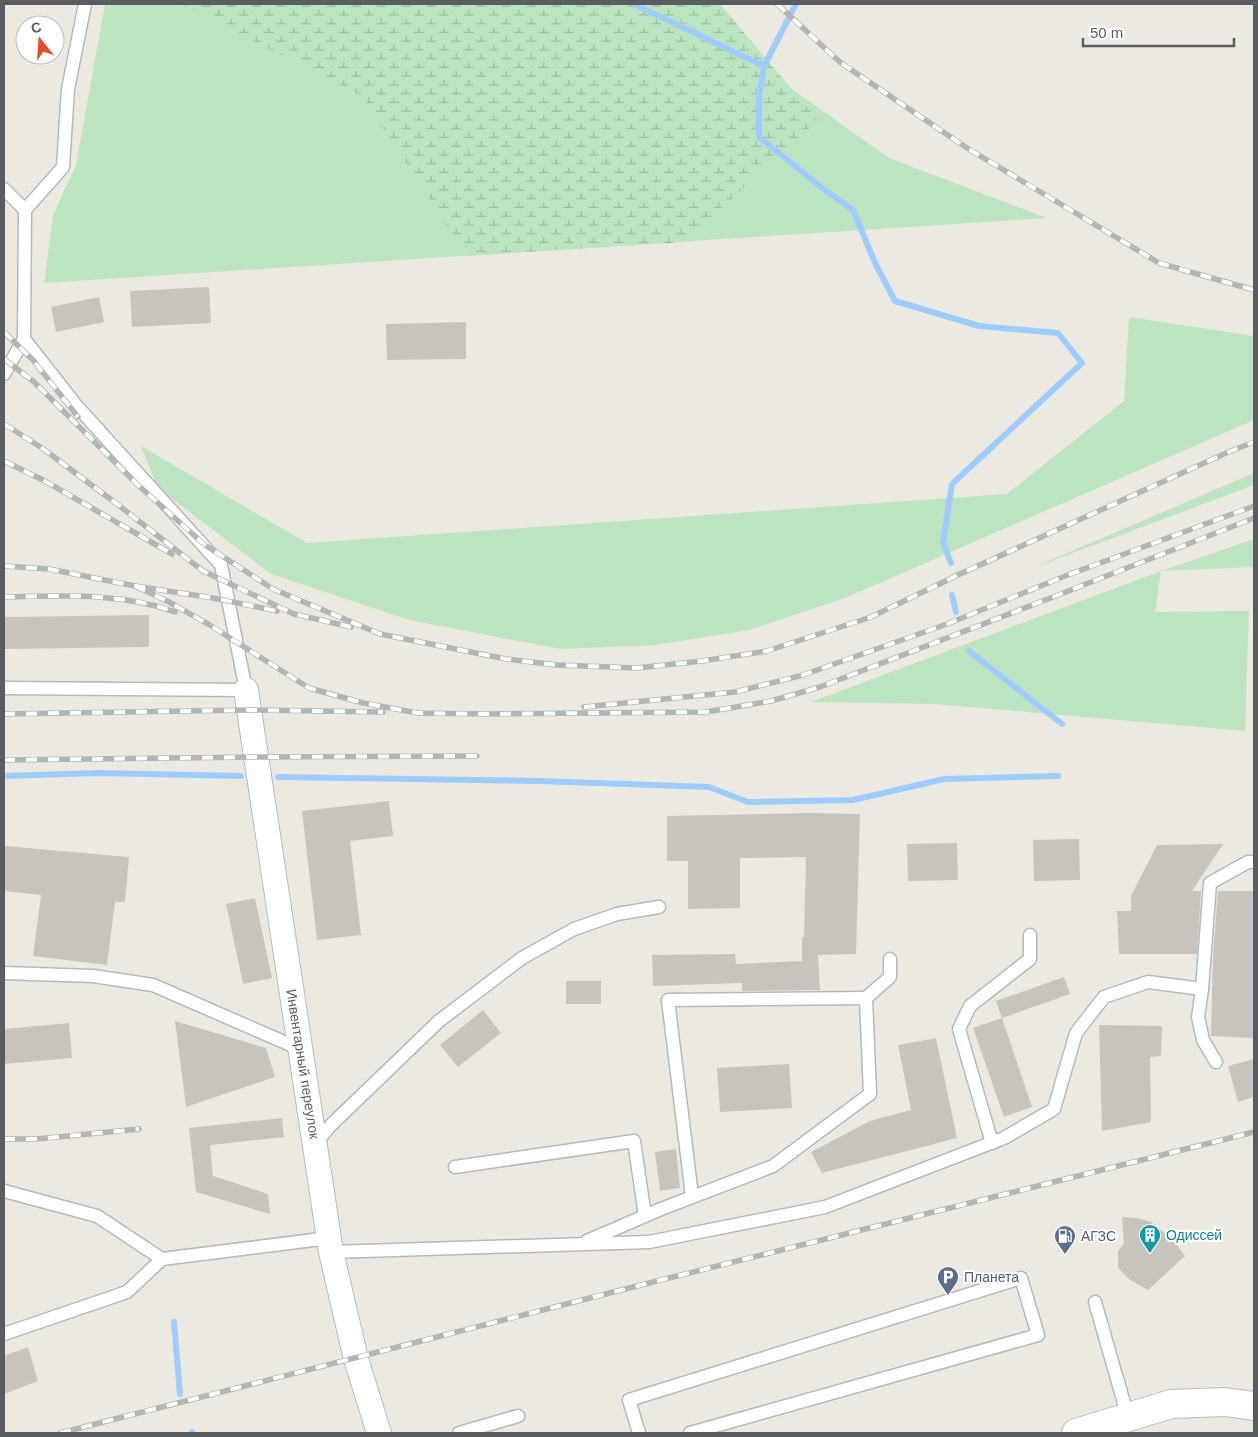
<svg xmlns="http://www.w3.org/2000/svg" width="1258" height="1437" font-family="Arial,sans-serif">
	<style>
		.green { fill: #bce4c0 }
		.wetland { fill: url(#wetland-marsh) }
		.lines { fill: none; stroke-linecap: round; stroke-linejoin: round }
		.stream { stroke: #9eccfe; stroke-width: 6 }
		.building { fill: #c7c4bd }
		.lane-casing { stroke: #b6b8bd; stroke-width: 15 }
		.street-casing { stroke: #b6b8bd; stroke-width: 26 }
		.secondary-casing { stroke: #b6b9bf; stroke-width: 30 }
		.lane { stroke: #fff; stroke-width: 12 }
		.street { stroke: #fff; stroke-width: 24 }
		.secondary { stroke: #fff; stroke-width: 28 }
		.rail-casing { stroke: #b3b4b4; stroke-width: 5.5 }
		.rail { stroke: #fff; stroke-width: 4; stroke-dasharray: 11; stroke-linecap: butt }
		.labels { text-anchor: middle; stroke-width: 4; stroke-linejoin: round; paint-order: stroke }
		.street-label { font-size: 14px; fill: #595c61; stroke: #fff }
		.culture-label { font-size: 14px; fill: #0d838f; stroke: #fff; text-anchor: start }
		.service-label { font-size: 14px; fill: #4e5e75; stroke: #fff; text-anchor: start }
	</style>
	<defs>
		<pattern id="wetland-marsh" width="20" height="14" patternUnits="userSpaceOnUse" patternTransform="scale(1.25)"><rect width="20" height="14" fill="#bce4c0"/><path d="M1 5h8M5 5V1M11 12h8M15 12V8" fill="none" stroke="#9cbc9f"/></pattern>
	</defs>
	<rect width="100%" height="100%" fill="#eceae0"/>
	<!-- green -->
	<g class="green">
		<polygon points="105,4 672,4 889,158 1047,218 44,283 53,215 76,165"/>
		<polygon points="1129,317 1254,336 1254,420 845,598 749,630 656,645 560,649 409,620 271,574 158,488 141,446 307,543 1007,494 1124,401"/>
		<polygon points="1254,473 1254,485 1030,569"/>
		<polygon points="1254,539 1254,567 1161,571 1155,612 1249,611 1245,731 934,704 811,702 1161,571"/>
	</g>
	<!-- wetland -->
	<polygon class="wetland" points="180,4 720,4 818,120 684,242 467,256 362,96"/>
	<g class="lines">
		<!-- stream -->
		<g class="stream">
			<polyline points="634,4 764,66 796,4"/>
			<polyline points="764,66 759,95 759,137 826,191 853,210 876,265 895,301 979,326 1058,333 1082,363 952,484 943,543 951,563"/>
			<polyline points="952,595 956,612"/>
			<polyline points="969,651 1062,724"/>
			<polyline points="4,776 98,773 241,776"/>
			<polyline points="278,777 540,781 709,787 748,802 853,800 944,779 1058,776"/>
			<polyline points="174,1322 180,1394"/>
			<polyline points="192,1432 192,1433"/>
		</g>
	</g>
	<!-- building -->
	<g class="building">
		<polygon points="209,287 211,323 132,327 130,291"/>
		<polygon points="99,297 104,322 56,332 51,307"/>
		<polygon points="466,322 466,359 387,360 386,324"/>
		<polygon points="149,615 149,647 4,649 4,617"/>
		<polygon points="389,801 393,836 350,841 361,935 317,940 302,811"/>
		<polygon points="808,813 860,814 856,954 818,955 820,990 742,991 742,983 653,986 652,955 735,954 736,964 802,961 802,937 804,937 806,857 740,858 740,908 688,909 688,861 667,861 667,816"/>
		<polygon points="1079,839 1080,880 1034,881 1033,840"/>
		<polygon points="957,843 958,880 908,881 907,844"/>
		<polygon points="1223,844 1192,891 1201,891 1197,954 1119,954 1117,911 1131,911 1131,896 1157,845"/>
		<polygon points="4,846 129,857 125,902 115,902 107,965 33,956 41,895 4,891"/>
		<polygon points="1218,891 1254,891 1254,1038 1211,1036 1213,954"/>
		<polygon points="255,898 272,978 243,984 226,904"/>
		<polygon points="1064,977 1070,994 1002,1018 996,1001"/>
		<rect x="566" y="981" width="35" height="23"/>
		<polygon points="483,1010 501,1033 458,1067 440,1045"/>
		<polygon points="1002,1018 1032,1107 1004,1117 973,1028"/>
		<polygon points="175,1021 266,1048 275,1077 186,1107"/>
		<polygon points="69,1023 72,1058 4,1064 4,1029"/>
		<polygon points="1099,1025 1162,1026 1161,1056 1150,1057 1151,1122 1102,1131"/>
		<polygon points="936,1038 957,1138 822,1173 811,1152 870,1121 911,1110 898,1045"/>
		<polygon points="1254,1059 1254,1097 1238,1102 1228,1066"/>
		<polygon points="789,1064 792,1108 720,1112 717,1068"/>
		<polygon points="282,1118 284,1137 210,1145 213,1176 268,1194 270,1214 196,1192 189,1128"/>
		<polygon points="676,1149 680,1188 660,1191 655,1152"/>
		<polygon points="1122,1217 1137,1218 1151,1222 1173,1240 1185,1256 1148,1290 1130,1280 1118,1268 1118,1251 1124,1244"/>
		<polygon points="28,1347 38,1381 4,1394 4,1356"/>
	</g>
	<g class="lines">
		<!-- lane casing -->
		<g class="lane-casing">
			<g id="lane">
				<polyline points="4,189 25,210"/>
				<polyline points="4,374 24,339 25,210 63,167 68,89 85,4"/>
				<polyline points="4,688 246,690 221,565 75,404 24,339"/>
				<polyline points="4,973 93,976 153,985 300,1049"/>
				<polyline points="1202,989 1198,1017 1203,1040 1216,1062"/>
				<polyline points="992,1143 959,1029 970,1006 1030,959 1030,935"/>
				<polyline points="315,1144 331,1125 439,1021 522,958 574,929 617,914 659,907"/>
				<polyline points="455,1167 634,1141 645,1216"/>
				<polyline points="4,1191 97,1216 162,1259 329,1238"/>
				<polyline points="692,1196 668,1000 866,998"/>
				<polyline points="587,1241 661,1209 773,1166 870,1094 866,998 890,977 890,959"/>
				<polyline points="331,1252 649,1242 825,1207 1004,1138 1054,1109 1076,1033 1104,997 1148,982 1202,989 1210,883 1248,862 1254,862"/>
				<polyline points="1095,1302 1128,1417"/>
				<polyline points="4,1334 127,1292 162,1259"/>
				<polyline points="459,1433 518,1416"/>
				<polyline points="639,1433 629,1400 1021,1278 1038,1335 690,1433"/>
			</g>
		</g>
		<!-- street casing -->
		<g class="street-casing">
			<polyline id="street" points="246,690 331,1252 356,1359 379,1433"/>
		</g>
		<!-- secondary casing -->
		<g class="secondary-casing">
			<polyline id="secondary" points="1076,1433 1171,1404 1225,1402 1254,1406"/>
		</g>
		<!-- lane -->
		<use href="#lane" class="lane"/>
		<!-- street -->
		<use href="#street" class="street"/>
		<!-- secondary -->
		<use href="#secondary" class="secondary"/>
		<!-- rail casing -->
		<g class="rail-casing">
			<g id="rail">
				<polyline points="777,4 841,63 967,148 1159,263 1254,290"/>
				<polyline points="4,332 33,360 78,417"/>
				<polyline points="4,359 33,381 139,486 205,545 273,589 380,634 506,659 557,665 637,668 702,661 767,651 871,617 960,574 1226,453 1254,442"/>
				<polyline points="4,424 42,448 117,504 203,571 294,614 351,627"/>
				<polyline points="4,461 43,480 172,554"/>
				<polyline points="4,566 49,569 135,586 213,598 277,611"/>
				<polyline points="135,586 169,602 208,624 309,688 363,703 418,713 490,714 706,712 771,701 820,687 1053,597 1254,518"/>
				<path d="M 4,597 C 60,596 121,592 175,612"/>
				<polyline points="584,707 735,692 803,675 947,624 1065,576 1254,506"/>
				<polyline points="4,714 249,710 383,712"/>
				<polyline points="4,760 256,757 477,756"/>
				<polyline points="4,1139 37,1139 139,1129"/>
				<polyline points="60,1433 637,1286 1254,1132"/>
			</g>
		</g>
		<!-- rail -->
		<use href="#rail" class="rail"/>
	</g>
	<!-- icons -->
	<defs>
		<g id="building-pin" transform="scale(1.125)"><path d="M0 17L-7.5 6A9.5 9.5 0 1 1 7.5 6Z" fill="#0f9aa8" stroke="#fff"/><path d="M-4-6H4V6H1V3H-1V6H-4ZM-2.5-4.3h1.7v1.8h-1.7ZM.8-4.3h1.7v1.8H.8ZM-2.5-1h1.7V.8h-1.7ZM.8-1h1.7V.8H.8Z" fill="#fff"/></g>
		<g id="fuel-pin" transform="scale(1.125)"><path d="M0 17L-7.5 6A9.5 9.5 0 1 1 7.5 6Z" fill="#5c6f8a" stroke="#fff"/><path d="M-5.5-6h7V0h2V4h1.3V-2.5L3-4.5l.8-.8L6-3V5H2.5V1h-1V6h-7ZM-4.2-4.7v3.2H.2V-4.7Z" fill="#fff"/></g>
		<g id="parking-pin" transform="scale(1.125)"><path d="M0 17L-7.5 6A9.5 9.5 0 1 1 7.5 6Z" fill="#5c6f8a" stroke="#fff"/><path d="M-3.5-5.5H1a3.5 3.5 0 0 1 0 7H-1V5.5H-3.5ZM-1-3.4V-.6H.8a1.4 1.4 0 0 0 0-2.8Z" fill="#fff"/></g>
	</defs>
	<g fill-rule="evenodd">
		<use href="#building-pin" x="1150" y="1235"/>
		<use href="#fuel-pin" x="1065" y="1236"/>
		<use href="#parking-pin" x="948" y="1277"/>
	</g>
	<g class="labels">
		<!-- street labels -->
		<g class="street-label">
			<text transform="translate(303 1064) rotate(81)" y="5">Инвентарный переулок</text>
		</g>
		<!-- culture labels -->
		<g class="culture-label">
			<text x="1166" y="1240">Одиссей</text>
		</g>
		<!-- service labels -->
		<g class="service-label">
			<text x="1081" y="1241">АГЗС</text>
			<text x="964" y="1282">Планета</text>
		</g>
	</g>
	<!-- border -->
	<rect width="1258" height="1437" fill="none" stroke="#595c61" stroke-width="10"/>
	<!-- north arrow -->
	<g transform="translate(40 40) rotate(343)"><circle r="24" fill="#ffffff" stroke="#bdbec0"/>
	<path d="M0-4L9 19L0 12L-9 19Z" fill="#e64a2c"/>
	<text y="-8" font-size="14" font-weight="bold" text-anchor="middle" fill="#595c61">С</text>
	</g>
	<!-- scale -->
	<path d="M1083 38v8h151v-8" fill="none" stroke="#595c61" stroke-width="2.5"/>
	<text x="1090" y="38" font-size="15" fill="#595c61" stroke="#ffffff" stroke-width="4" paint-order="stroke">50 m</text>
</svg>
